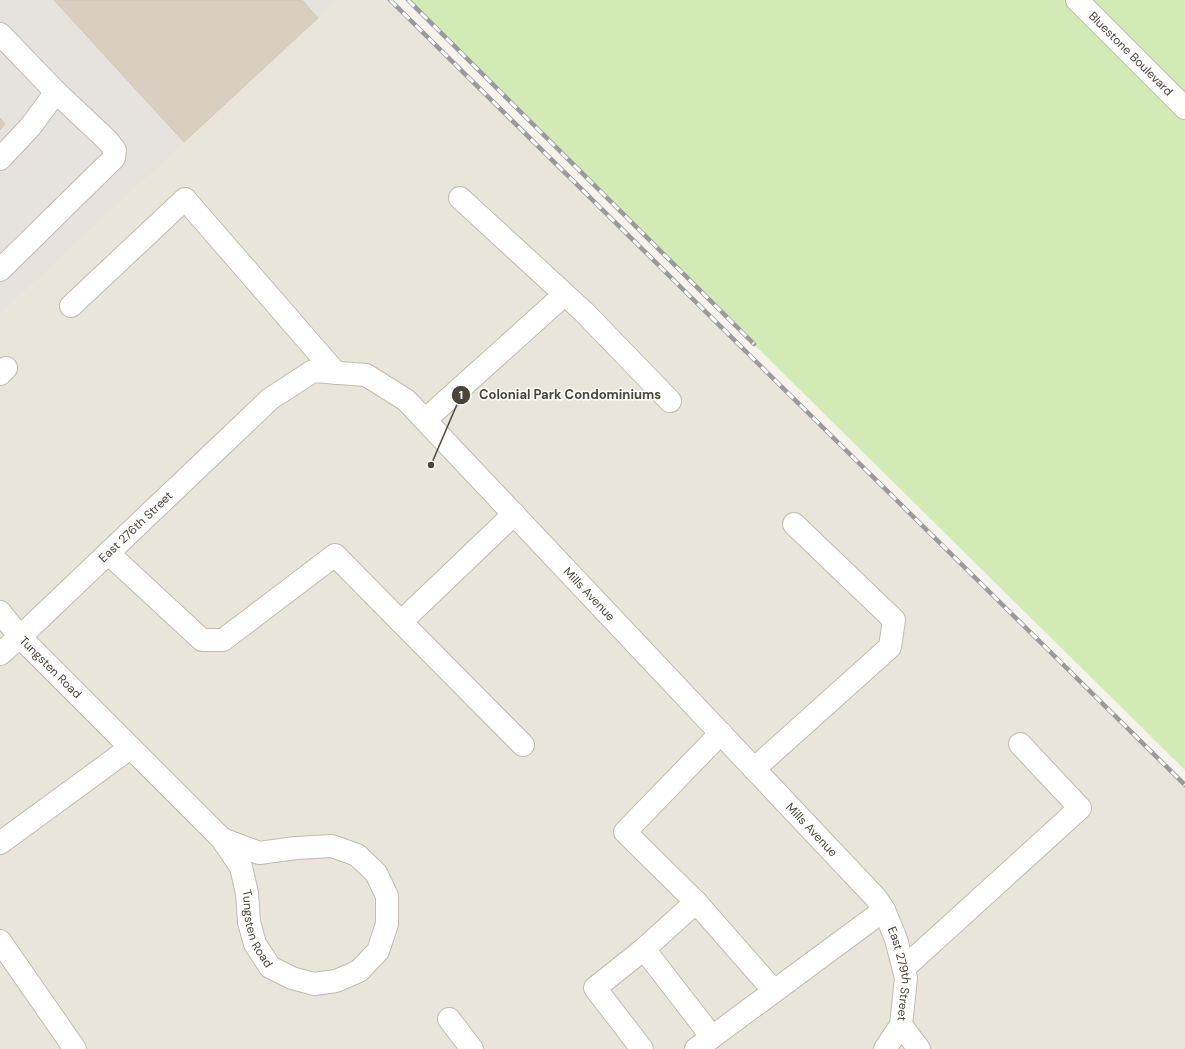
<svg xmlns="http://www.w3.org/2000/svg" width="1185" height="1049" font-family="'DM Sans',sans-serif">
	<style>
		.residential { fill: #eae5da }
		.industrial { fill: #e6e2dd }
		.green { fill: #d2eab5 }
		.building { fill: #d8cfc1; stroke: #d3c7b4 }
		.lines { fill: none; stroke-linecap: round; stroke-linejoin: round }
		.minor-casing { stroke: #c2bbae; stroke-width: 24 }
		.minor { stroke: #fff; stroke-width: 22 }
		.rail-casing { stroke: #9a9a9a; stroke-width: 4.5 }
		.rail { stroke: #fff; stroke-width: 3; stroke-dasharray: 9; stroke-linecap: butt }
		.labels { text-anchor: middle; stroke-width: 3; stroke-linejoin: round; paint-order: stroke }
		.street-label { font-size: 12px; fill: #4b4439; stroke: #fff }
		.leader { fill: none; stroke: #4b4439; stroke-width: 1.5 }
		.callout-dot { fill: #4b4439; stroke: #fff; stroke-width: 1.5 }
		.mark-label { font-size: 12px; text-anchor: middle; font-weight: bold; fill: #fff }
		.callout-label { font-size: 13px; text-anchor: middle; font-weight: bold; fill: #4b4439; stroke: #fff; stroke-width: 3; stroke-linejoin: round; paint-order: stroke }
	</style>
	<rect width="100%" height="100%" fill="#f6f3ec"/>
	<!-- residential -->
	<polygon class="residential" points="338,0 390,0 1185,785 1185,1049 0,1049 0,315"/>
	<!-- industrial -->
	<polygon class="industrial" points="0,0 338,0 0,315"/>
	<!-- green -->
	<polygon class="green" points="408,0 1185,0 1185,770 796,386"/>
	<!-- building -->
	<g class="building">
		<polygon points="54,0 302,0 318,18 184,142"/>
		<polygon points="0,118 5,124 0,130"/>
	</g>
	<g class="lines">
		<!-- minor casing -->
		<g class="minor-casing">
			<g id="minor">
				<path id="s1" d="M 1077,0 L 1185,108"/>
				<polyline points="0,34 56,92 31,126 0,159"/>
				<polyline points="460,198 584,312 670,401"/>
				<polyline points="0,270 114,158 115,150 107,140 56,92"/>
				<polyline points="71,306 185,199 336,373"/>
				<polyline points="0,374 6,368"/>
				<polyline points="425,420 564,295"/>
				<polyline points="108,553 202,640 223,640 335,555 401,622 514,514"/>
				<path id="s2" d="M 0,612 L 20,637 L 222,839 L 241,867 L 247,893 L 249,922 L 255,944 L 270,967 L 292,978 L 314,984 L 336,981 L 359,971 L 378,951 L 387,924 L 387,896 L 376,873 L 357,855 L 332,846 L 296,848 L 259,853 L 222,839"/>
				<polyline points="401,622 523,745"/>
				<path id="s3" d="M 0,654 L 20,637 L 270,399 L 313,371 L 366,375 L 406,400 L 876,898 L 884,910 L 896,939 L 906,978 L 901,1025 L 885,1049"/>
				<polyline points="754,769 890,647 894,620 794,524"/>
				<polyline points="0,843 130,748"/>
				<polyline points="696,902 774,991"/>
				<polyline points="0,941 75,1049"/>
				<polyline points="644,949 712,1037"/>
				<polyline points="904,968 1080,808 1020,744"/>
				<polyline points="449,1019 472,1049"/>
				<polyline points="901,1025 919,1049"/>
				<polyline points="642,1049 595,988 644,949 696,902 625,832 721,733"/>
				<polyline points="696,1049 884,910"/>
			</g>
		</g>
		<!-- minor -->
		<use href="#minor" class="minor"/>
		<!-- rail casing -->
		<g class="rail-casing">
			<g id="rail">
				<polyline points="390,0 1185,785"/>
				<polyline points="408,0 754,344"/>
			</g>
		</g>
		<!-- rail -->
		<use href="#rail" class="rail"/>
	</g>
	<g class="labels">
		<!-- street labels -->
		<g class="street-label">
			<text dy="4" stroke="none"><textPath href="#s1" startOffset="76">Bluestone Boulevard</textPath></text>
			<text dy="4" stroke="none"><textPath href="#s3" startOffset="186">East 276th Street</textPath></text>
			<text dy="4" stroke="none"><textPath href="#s3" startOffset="790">Mills Avenue</textPath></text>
			<text dy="4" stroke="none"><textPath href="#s2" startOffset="75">Tungsten Road</textPath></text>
			<text dy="4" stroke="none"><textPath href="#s3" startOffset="1114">Mills Avenue</textPath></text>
			<text dy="4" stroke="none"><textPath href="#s2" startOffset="416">Tungsten Road</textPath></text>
			<text dy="4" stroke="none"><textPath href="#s3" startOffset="1289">East 279th Street</textPath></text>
		</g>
	</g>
	<!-- callouts -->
	<path class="leader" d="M431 465L461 395"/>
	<g class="callout-dot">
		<circle cx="431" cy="465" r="4"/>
		<circle cx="461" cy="395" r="10"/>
	</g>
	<g class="mark-label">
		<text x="461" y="399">1</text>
	</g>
	<g class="callout-label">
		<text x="570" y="399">Colonial Park Condominiums</text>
	</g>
</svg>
